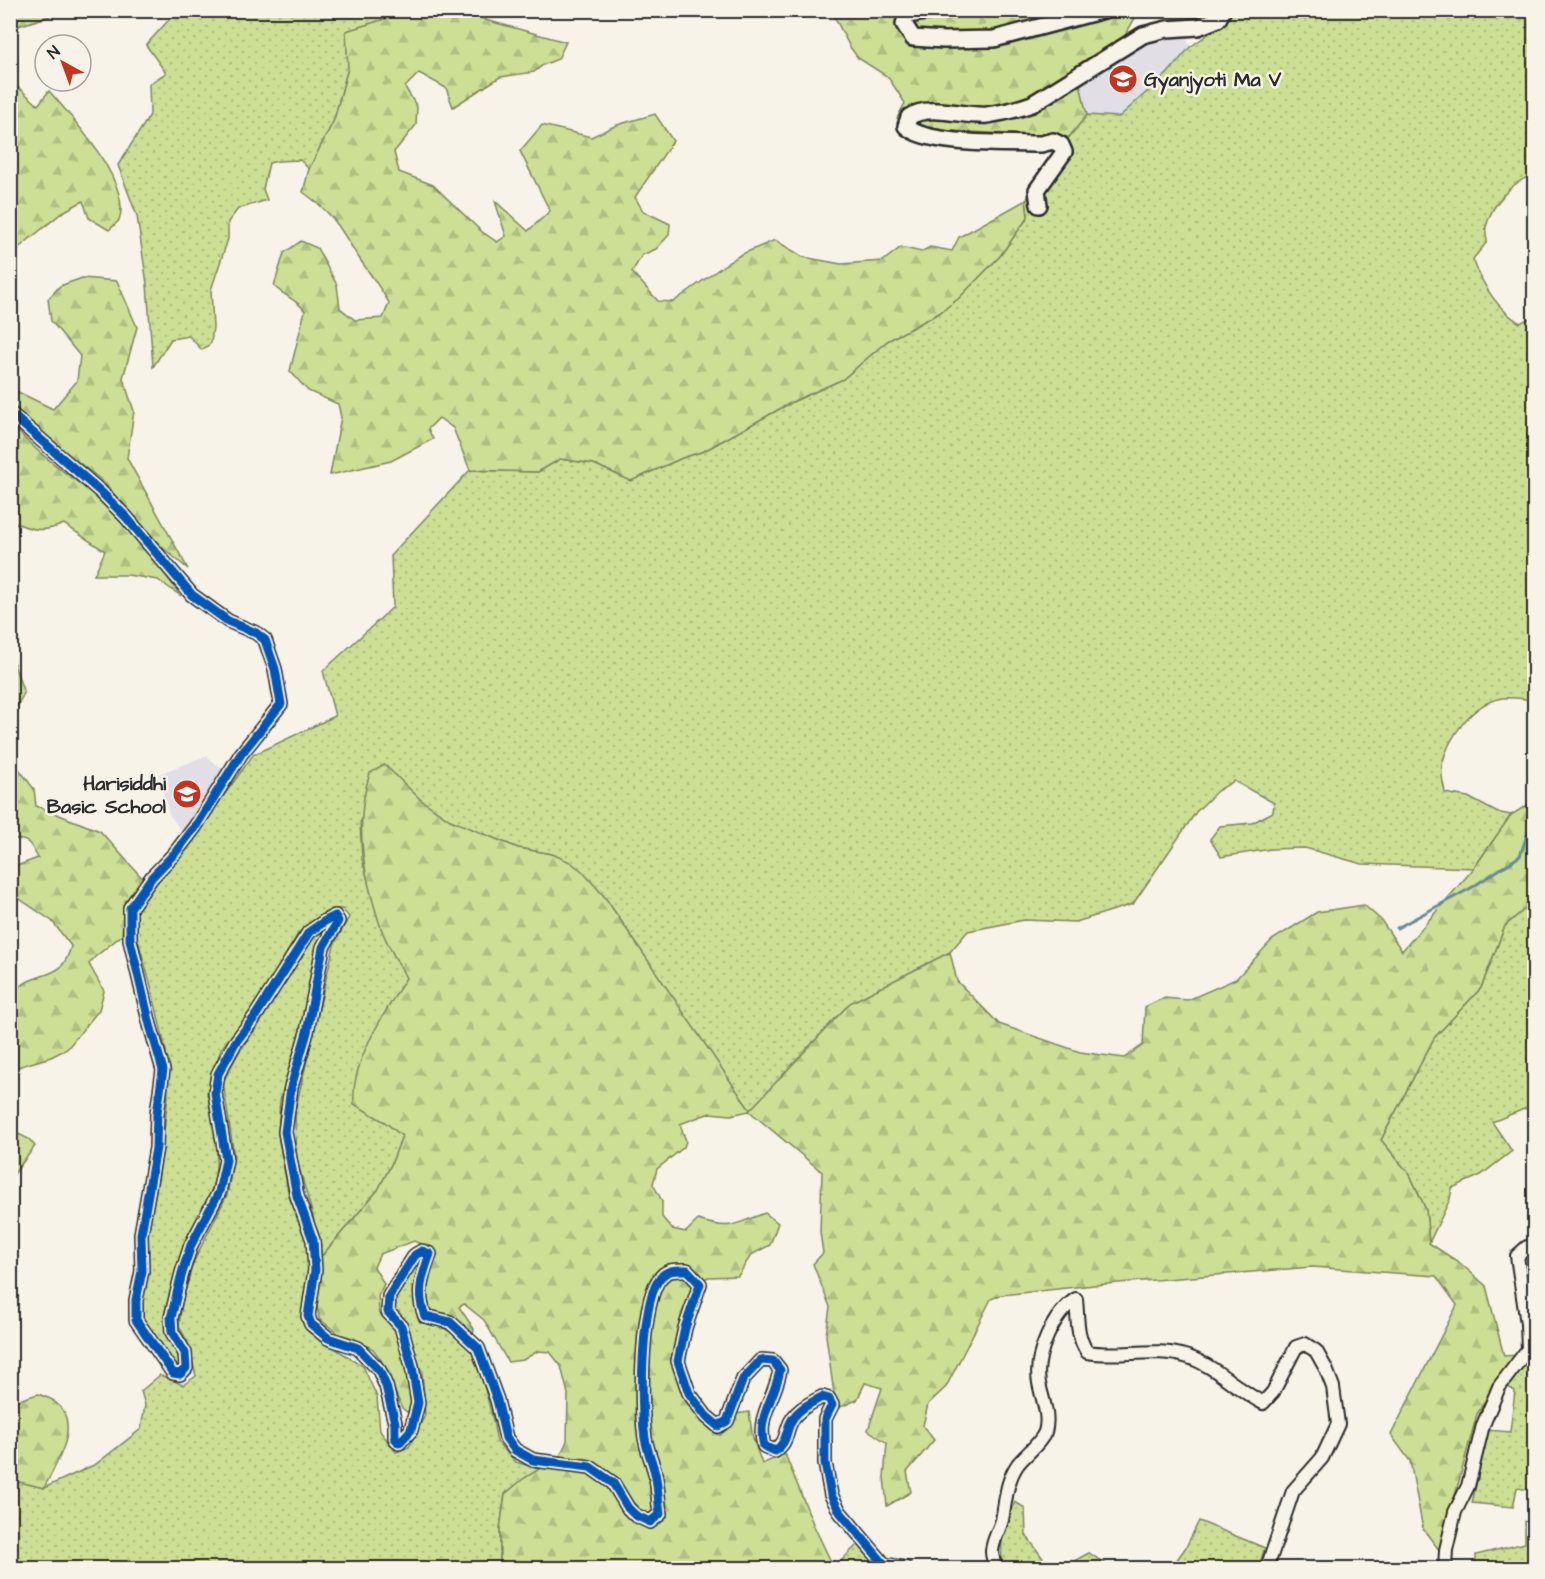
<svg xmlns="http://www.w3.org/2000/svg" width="1545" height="1579" font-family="'Architects Daughter',sans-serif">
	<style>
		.built { fill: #e1dee5 }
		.grass { fill: url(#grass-dots); stroke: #7c8560; stroke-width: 1.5 }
		.forest { fill: url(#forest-firs); stroke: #7c8560; stroke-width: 1.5 }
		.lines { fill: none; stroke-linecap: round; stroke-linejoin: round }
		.stream { stroke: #638c9e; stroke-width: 3 }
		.minor-casing { stroke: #2b2b2b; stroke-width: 16 }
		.tertiary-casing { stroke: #2b2b2b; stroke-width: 20 }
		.minor { stroke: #f7f3e8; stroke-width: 12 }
		.tertiary { stroke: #f7f3e8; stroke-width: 15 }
		.cycleway-casing { stroke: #f7f3e8; stroke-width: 13 }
		.cycleway { stroke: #0057b8; stroke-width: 9 }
		.labels { text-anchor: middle; stroke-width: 5; stroke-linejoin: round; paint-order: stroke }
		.poi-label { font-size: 20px; font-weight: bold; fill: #2b2b2b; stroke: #f7f3e8; text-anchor: start }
	</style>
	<defs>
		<pattern id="grass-dots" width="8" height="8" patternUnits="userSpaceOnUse" patternTransform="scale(1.5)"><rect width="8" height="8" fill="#ccdf94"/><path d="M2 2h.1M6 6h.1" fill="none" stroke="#afc080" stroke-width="1.8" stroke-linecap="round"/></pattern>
		<pattern id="forest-firs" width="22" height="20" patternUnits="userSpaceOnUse" patternTransform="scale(1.5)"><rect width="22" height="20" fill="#ccdf94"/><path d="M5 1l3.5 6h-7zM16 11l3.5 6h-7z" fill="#afc080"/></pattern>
	</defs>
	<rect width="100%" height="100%" fill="#f7f3e8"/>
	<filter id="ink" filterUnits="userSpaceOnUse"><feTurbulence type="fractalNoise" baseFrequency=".0167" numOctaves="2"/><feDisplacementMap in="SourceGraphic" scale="12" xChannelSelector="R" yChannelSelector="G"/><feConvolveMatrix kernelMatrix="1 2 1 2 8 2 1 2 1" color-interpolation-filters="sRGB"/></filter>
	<g filter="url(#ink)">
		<!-- built -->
		<g class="built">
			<polygon points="1169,31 1184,32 1190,47 1168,73 1119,117 1087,115 1080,84 1094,66"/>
			<polygon points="206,756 227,772 182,832 169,814 159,774"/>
		</g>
		<!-- grass -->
		<g class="grass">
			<polygon points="177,11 400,11 388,18 347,31 348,68 334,120 309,169 300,160 278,161 269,163 263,189 267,200 238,209 228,222 228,239 211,290 213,327 211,343 202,350 189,336 171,339 153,367 147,284 137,216 118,165 150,115 149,84 166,73 146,45"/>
			<path d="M 1227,11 L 1534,11 L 1534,104 L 1533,108 L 1534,111 L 1534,175 C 1513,180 1491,205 1486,227 C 1485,232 1487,237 1487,242 L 1473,259 C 1482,284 1497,309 1520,323 L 1534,316 L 1534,700 C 1524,699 1512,697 1502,698 C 1472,703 1448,738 1442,765 C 1440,774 1444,784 1445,793 L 1468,797 L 1496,812 L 1511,815 L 1474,868 L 1362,864 L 1305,848 L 1271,849 L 1221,857 L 1210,839 L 1220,826 L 1252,823 L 1273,812 L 1274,803 L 1234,781 L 1217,791 L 1196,812 L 1133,904 L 1076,922 L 1024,920 L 968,931 L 950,952 L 850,1003 L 750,1111 L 604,896 L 552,854 L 518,848 L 450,820 L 421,800 L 384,765 L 360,823 L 362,859 L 382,929 L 407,978 L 370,1040 L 355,1104 L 385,1122 L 402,1136 L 391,1165 L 378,1190 L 320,1258 L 313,1216 L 296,1157 L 295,1111 L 334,945 L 349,917 L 342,909 L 334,909 L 299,932 L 259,1000 L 221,1049 L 207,1092 L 218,1141 L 215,1178 L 206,1208 L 182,1252 L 165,1312 L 165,1328 L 182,1360 L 183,1365 L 177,1368 L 145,1323 L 141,1309 L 147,1231 L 159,1175 L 168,1095 L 166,1051 L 151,986 L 137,937 L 137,906 L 186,848 L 253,755 L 335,716 L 323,671 L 393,607 L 391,555 L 470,470 L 538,472 L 560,459 L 594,464 L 631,481 L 682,458 L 704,451 L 792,402 L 843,379 L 887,341 L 939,313 L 958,299 L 1000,256 L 1028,217 L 1026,200 L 1069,137 L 1087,115 L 1119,117 L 1168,73 L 1190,47 L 1224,23 Z"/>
			<polygon points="1534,901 1534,1105 1492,1122 1512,1151 1481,1175 1452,1188 1450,1199 1429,1243 1426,1210 1410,1175 1381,1140 1434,1038 1481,988 1505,926"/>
			<path d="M 325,925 L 329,928 L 317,951 L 300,1032 L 280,1100 L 278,1134 L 289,1197 L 300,1219 L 307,1241 L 310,1266 L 303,1318 L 309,1332 L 363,1366 L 377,1397 L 380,1431 L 396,1452 L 409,1447 L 425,1415 L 422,1373 L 406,1324 L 395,1313 L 394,1301 L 397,1291 L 418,1258 L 422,1260 L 414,1301 L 421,1318 C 442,1324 465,1340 477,1359 L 492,1416 L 497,1442 L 516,1462 L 539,1469 L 505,1494 L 500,1529 L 500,1568 L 11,1568 L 10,1488 L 20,1482 L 44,1488 L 96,1464 L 141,1429 L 145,1405 L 141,1391 L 160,1375 L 183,1385 L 196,1376 L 188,1343 L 179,1326 L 182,1302 L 193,1263 L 227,1195 L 234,1156 L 223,1082 L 239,1052 L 260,1023 L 307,943 Z"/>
			<polygon points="1534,1348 1534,1490 1517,1488 1513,1507 1472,1503 1488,1430 1510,1432 1515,1391 1508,1387"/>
			<path d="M 1015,1502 L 1025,1508 L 1026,1535 L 1047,1564 L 1063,1567 L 1089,1553 L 1111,1568 L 1003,1568 C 998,1540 1005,1528 1015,1502 Z"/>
			<polygon points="1534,1518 1534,1568 1476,1568 1476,1555 1525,1543 1525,1521"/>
			<polygon points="1199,1521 1265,1548 1258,1568 1171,1568 1186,1547"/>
			<polygon points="859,1543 883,1568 834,1568"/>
		</g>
		<!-- forest -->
		<g class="forest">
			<polygon points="1138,10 1138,13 1124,37 1130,49 1094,66 1080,84 1087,115 1069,137 932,130 897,118 905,103 888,77 858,58 850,47 835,18 828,11"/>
			<polygon points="12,11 46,11 50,16 18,26"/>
			<path d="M 400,11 L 463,11 L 489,21 L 566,42 L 558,59 L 543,65 L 534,72 L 500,77 L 453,107 L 446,88 L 419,73 L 405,87 L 417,107 L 416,125 L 394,152 L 399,172 L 433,185 L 481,231 L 497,242 L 506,236 L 495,201 L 528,231 L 550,211 L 520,151 L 542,125 L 591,137 L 617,125 L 655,114 L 673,141 L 635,197 L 643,211 L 670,224 L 669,235 L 656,249 L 642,255 L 632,272 L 658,301 L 673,302 L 726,264 L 740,255 L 775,240 L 803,257 L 841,264 L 883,261 L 901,247 L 921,252 L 930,247 L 952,251 L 959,237 L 1026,200 L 1028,217 L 1000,256 L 958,299 L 939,313 L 887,341 L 843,379 L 792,402 L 704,451 L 682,458 L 631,481 L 594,464 L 560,459 L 538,472 L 470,470 L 453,428 L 439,418 L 428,429 L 433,439 L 391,461 L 330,475 L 341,417 L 338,404 L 308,391 L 290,371 L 305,311 C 297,299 285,297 274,286 L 284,253 L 301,241 L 317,248 L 337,285 L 340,308 L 355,320 L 383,318 L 389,303 C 379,285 366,269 355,252 C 338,224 331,212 303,192 L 309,169 L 334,120 L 348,68 L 346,31 L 388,18 Z"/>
			<path d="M 19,88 L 38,105 L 49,91 C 71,116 133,184 119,220 C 117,223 112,227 109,230 L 89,218 L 83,201 L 63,212 L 11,254 L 11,93 Z"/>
			<polygon points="82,278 117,281 137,327 123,378 134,411 127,458 188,569 162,547 101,480 35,428 11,403 10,388 53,409 77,381 80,356 51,321 48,299 60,286"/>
			<path d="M 10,421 C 36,456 76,478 108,507 C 134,531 160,567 181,596 L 158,580 L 128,575 L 94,575 L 105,551 L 64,524 C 43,533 31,530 11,521 Z"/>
			<polygon points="10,653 24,693 11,719 10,719"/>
			<path d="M 10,757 L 34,789 L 36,806 L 100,831 L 144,880 L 125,901 L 122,935 L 95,957 L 89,964 L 104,991 L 99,1010 L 67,1049 L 51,1057 L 11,1069 L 11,992 C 17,989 24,983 31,980 C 54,971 64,973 71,946 L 52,921 L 11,893 L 11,868 L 38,858 C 30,842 29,839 11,839 Z"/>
			<path d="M 385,765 L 421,800 L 450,820 L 518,848 L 552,854 L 570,862 L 582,871 L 604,896 L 750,1110 L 850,1003 L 950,952 L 957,981 L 999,1024 L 1080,1052 L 1124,1058 L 1143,1045 L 1145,1007 L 1163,998 L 1188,1000 L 1236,979 L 1272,940 L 1317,912 L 1364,905 L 1381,920 L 1402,951 L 1474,868 L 1511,815 L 1534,801 L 1534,901 L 1505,926 L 1481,988 L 1434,1038 L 1381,1140 L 1410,1175 L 1426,1210 L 1429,1243 L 1460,1263 L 1486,1286 L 1504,1356 L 1518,1355 L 1495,1384 L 1477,1414 L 1440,1551 L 1423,1529 L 1410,1461 L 1391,1435 L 1457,1305 L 1436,1276 L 1312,1267 L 1094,1285 L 1001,1295 L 991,1299 L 946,1387 L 928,1404 L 923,1426 L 934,1440 L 907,1472 L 911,1492 L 887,1506 L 884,1477 L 887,1443 L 868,1430 L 882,1388 L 865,1383 L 857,1400 L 836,1409 L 826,1335 L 830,1307 L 813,1264 L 823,1253 L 820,1232 L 822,1172 L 749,1111 L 731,1115 L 710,1113 L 680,1124 L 686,1141 L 684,1147 L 657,1169 L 653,1184 L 662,1201 L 662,1217 L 672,1229 L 686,1232 L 698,1220 C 733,1231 734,1224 765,1213 L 778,1223 L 770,1245 L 751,1255 L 738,1276 L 708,1277 L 693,1286 L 682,1323 L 686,1394 L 714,1432 L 720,1435 L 730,1427 L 736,1414 L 749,1412 L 753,1438 L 762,1464 L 785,1454 L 814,1526 L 834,1568 L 500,1568 L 500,1529 L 505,1494 L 523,1479 L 560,1456 L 567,1441 L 568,1394 L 561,1366 L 550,1352 L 538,1351 L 523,1360 L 508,1362 L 484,1320 L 464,1304 L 459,1307 L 474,1329 L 473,1335 L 468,1334 L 436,1313 L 427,1305 L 426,1284 L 429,1248 L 414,1241 L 380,1254 L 374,1267 L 384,1284 L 378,1296 L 379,1313 L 396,1329 L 407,1360 L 412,1407 L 407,1412 L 402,1408 L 381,1360 L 373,1349 L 353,1338 L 339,1334 L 319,1319 L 316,1296 L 320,1258 L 378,1190 L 391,1165 L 402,1136 L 385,1122 L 354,1104 C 350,1061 385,1013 406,978 C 398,962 387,945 381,928 C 364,877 353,825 370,773 Z"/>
			<polygon points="12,1131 29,1139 35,1146 11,1178 10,1132"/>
			<path d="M 38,1394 C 43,1396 51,1398 55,1402 C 83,1424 56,1464 44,1488 L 20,1482 L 11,1488 L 11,1400 L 15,1401 Z"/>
		</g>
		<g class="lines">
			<!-- stream -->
			<polyline class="stream" points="1397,928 1471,888 1520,856 1527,835 1534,824"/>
			<!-- minor casing -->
			<g class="minor-casing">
				<g id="minor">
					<path d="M 10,413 L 101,492 L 126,517 L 192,595 L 228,621 L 256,633 L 265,640 L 275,669 L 281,704 L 241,754 L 195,827 L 175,853 L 152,877 L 130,908 L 130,940 L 150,1025 L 163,1070 L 157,1113 L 156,1148 L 141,1234 L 142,1271 L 136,1300 L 136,1320 L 173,1373 L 180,1374 L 186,1368 L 185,1353 L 172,1332 L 171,1318 L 182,1273 L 191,1245 L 219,1192 L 226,1160 L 215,1093 L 218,1074 L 235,1043 L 254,1018 L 309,932 L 325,921 L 335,916 L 338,921 L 323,947 L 307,1032 L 291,1087 L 285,1132 L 297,1196 L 313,1240 L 315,1270 L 308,1316 L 311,1324 L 328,1338 L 358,1348 L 379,1370 L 386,1386 L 395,1423 L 395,1438 L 399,1443 L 411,1430 L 418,1403 L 412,1366 L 401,1326 L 388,1312 L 389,1296 L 415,1255 L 422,1251 L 430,1254 C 422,1276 416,1293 425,1316 L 450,1322 L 478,1348 L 497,1400 L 506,1438 L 515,1450 L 533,1460 L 590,1467 L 613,1483 L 628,1508 L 635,1515 L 650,1522 L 660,1514 C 658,1500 658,1486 655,1473 C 652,1461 647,1450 645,1438 C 640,1407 640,1296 662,1276 C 669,1269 677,1270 687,1270 L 700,1284 L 685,1328 L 678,1361 L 689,1393 L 706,1416 L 718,1426 L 727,1421 L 743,1379 L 761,1360 L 773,1361 L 780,1370 C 775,1399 756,1416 764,1446 L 775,1451 C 786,1443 785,1437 789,1426 C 794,1411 809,1404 822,1397 L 829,1399 L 832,1405 L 825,1419 L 825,1463 L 831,1495 L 840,1512 L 884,1564 L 905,1568"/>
					<path d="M 995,1568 C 994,1563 992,1556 992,1551 C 993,1539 999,1531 1002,1520 C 1006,1500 1006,1481 1018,1464 C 1026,1454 1040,1444 1045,1432 C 1050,1416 1042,1399 1039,1383 C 1034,1356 1053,1314 1076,1299 C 1078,1319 1076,1335 1087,1352 C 1121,1358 1155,1346 1188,1357 C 1216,1366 1237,1390 1263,1403 L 1273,1392 L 1296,1347 L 1305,1344 L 1316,1351 L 1326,1369 L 1333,1387 L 1338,1424 L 1322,1458 L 1293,1491 L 1267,1568"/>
					<polyline points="1445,1568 1446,1550 1455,1512 1468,1486 1483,1425 1499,1387 1528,1349 1527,1324 1517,1256 1527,1247 1534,1255"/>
				</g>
			</g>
			<!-- tertiary casing -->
			<g class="tertiary-casing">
				<g id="tertiary">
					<polyline points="938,10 907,15 904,24 913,38 944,40 994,39 1104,10"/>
					<path d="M 1039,205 L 1037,190 L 1064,152 L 1061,145 L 1053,141 L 1041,144 C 1011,143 925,146 906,126 L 909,117 C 930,103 962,117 987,115 C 1002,113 1018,109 1032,104 L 1143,35 L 1167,29 L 1198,27 L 1218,19 L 1223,10"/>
				</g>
			</g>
			<!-- minor -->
			<use href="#minor" class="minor"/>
			<!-- tertiary -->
			<use href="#tertiary" class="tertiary"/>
			<!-- cycleway casing -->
			<g class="cycleway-casing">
				<path id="cycleway" d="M 10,413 L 101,492 L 126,517 L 192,595 L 228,621 L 256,633 L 265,640 L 275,669 L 281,704 L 241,754 L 195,827 L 175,853 L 152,877 L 130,908 L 130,940 L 150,1025 L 163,1070 L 157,1113 L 156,1148 L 141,1234 L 142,1271 L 136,1300 L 136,1320 L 173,1373 L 180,1374 L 186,1368 L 185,1353 L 172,1332 L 171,1318 L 182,1273 L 191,1245 L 219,1192 L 226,1160 L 215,1093 L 218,1074 L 235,1043 L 254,1018 L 309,932 L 325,921 L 335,916 L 338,921 L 323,947 L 307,1032 L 291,1087 L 285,1132 L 297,1196 L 313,1240 L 315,1270 L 308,1316 L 311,1324 L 328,1338 L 358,1348 L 379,1370 L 386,1386 L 395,1423 L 395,1438 L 399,1443 L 411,1430 L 418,1403 L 412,1366 L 401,1326 L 388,1312 L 389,1296 L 415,1255 L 422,1251 L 430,1254 C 422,1276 416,1293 425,1316 L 450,1322 L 478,1348 L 497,1400 L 506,1438 L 515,1450 L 533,1460 L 590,1467 L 613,1483 L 628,1508 L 635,1515 L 650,1522 L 660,1514 C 658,1500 658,1486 655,1473 C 652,1461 647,1450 645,1438 C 640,1407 640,1296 662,1276 C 669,1269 677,1270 687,1270 L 700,1284 L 685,1328 L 678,1361 L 689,1393 L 706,1416 L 718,1426 L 727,1421 L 743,1379 L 761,1360 L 773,1361 L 780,1370 C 775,1399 756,1416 764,1446 L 775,1451 C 786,1443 785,1437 789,1426 C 794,1411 809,1404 822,1397 L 829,1399 L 832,1405 L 825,1419 L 825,1463 L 831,1495 L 840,1512 L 884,1564 L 905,1568"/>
			</g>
			<!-- cycleway -->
			<use href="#cycleway" class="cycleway"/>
		</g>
	</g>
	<!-- icons -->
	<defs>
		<g id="school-disc" transform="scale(1.5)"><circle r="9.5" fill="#c8321e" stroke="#f7f3e8"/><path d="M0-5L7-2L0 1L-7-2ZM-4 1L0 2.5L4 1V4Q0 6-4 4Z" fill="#fff"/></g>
	</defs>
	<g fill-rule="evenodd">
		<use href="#school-disc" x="1123" y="79"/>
		<use href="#school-disc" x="187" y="794"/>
	</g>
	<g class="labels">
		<!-- poi labels -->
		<g class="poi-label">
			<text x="1144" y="86">Gyanjyoti Ma V</text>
			<text x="166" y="790" text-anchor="end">Harisiddhi<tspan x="166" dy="23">Basic School</tspan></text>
		</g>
	</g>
	<!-- margin -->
	<rect width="1545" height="1579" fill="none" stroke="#f7f3e8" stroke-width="36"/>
	<rect x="18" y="18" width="1509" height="1543" fill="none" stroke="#2b2b2b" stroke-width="2" filter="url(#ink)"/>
	<!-- north arrow -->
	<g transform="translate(63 63) rotate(319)"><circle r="28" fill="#f7f3e8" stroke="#a5a39c" stroke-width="1.5"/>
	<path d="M0-4.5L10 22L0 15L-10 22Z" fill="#c8321e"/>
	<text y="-9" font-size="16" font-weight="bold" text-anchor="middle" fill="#2b2b2b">N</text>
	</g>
</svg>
